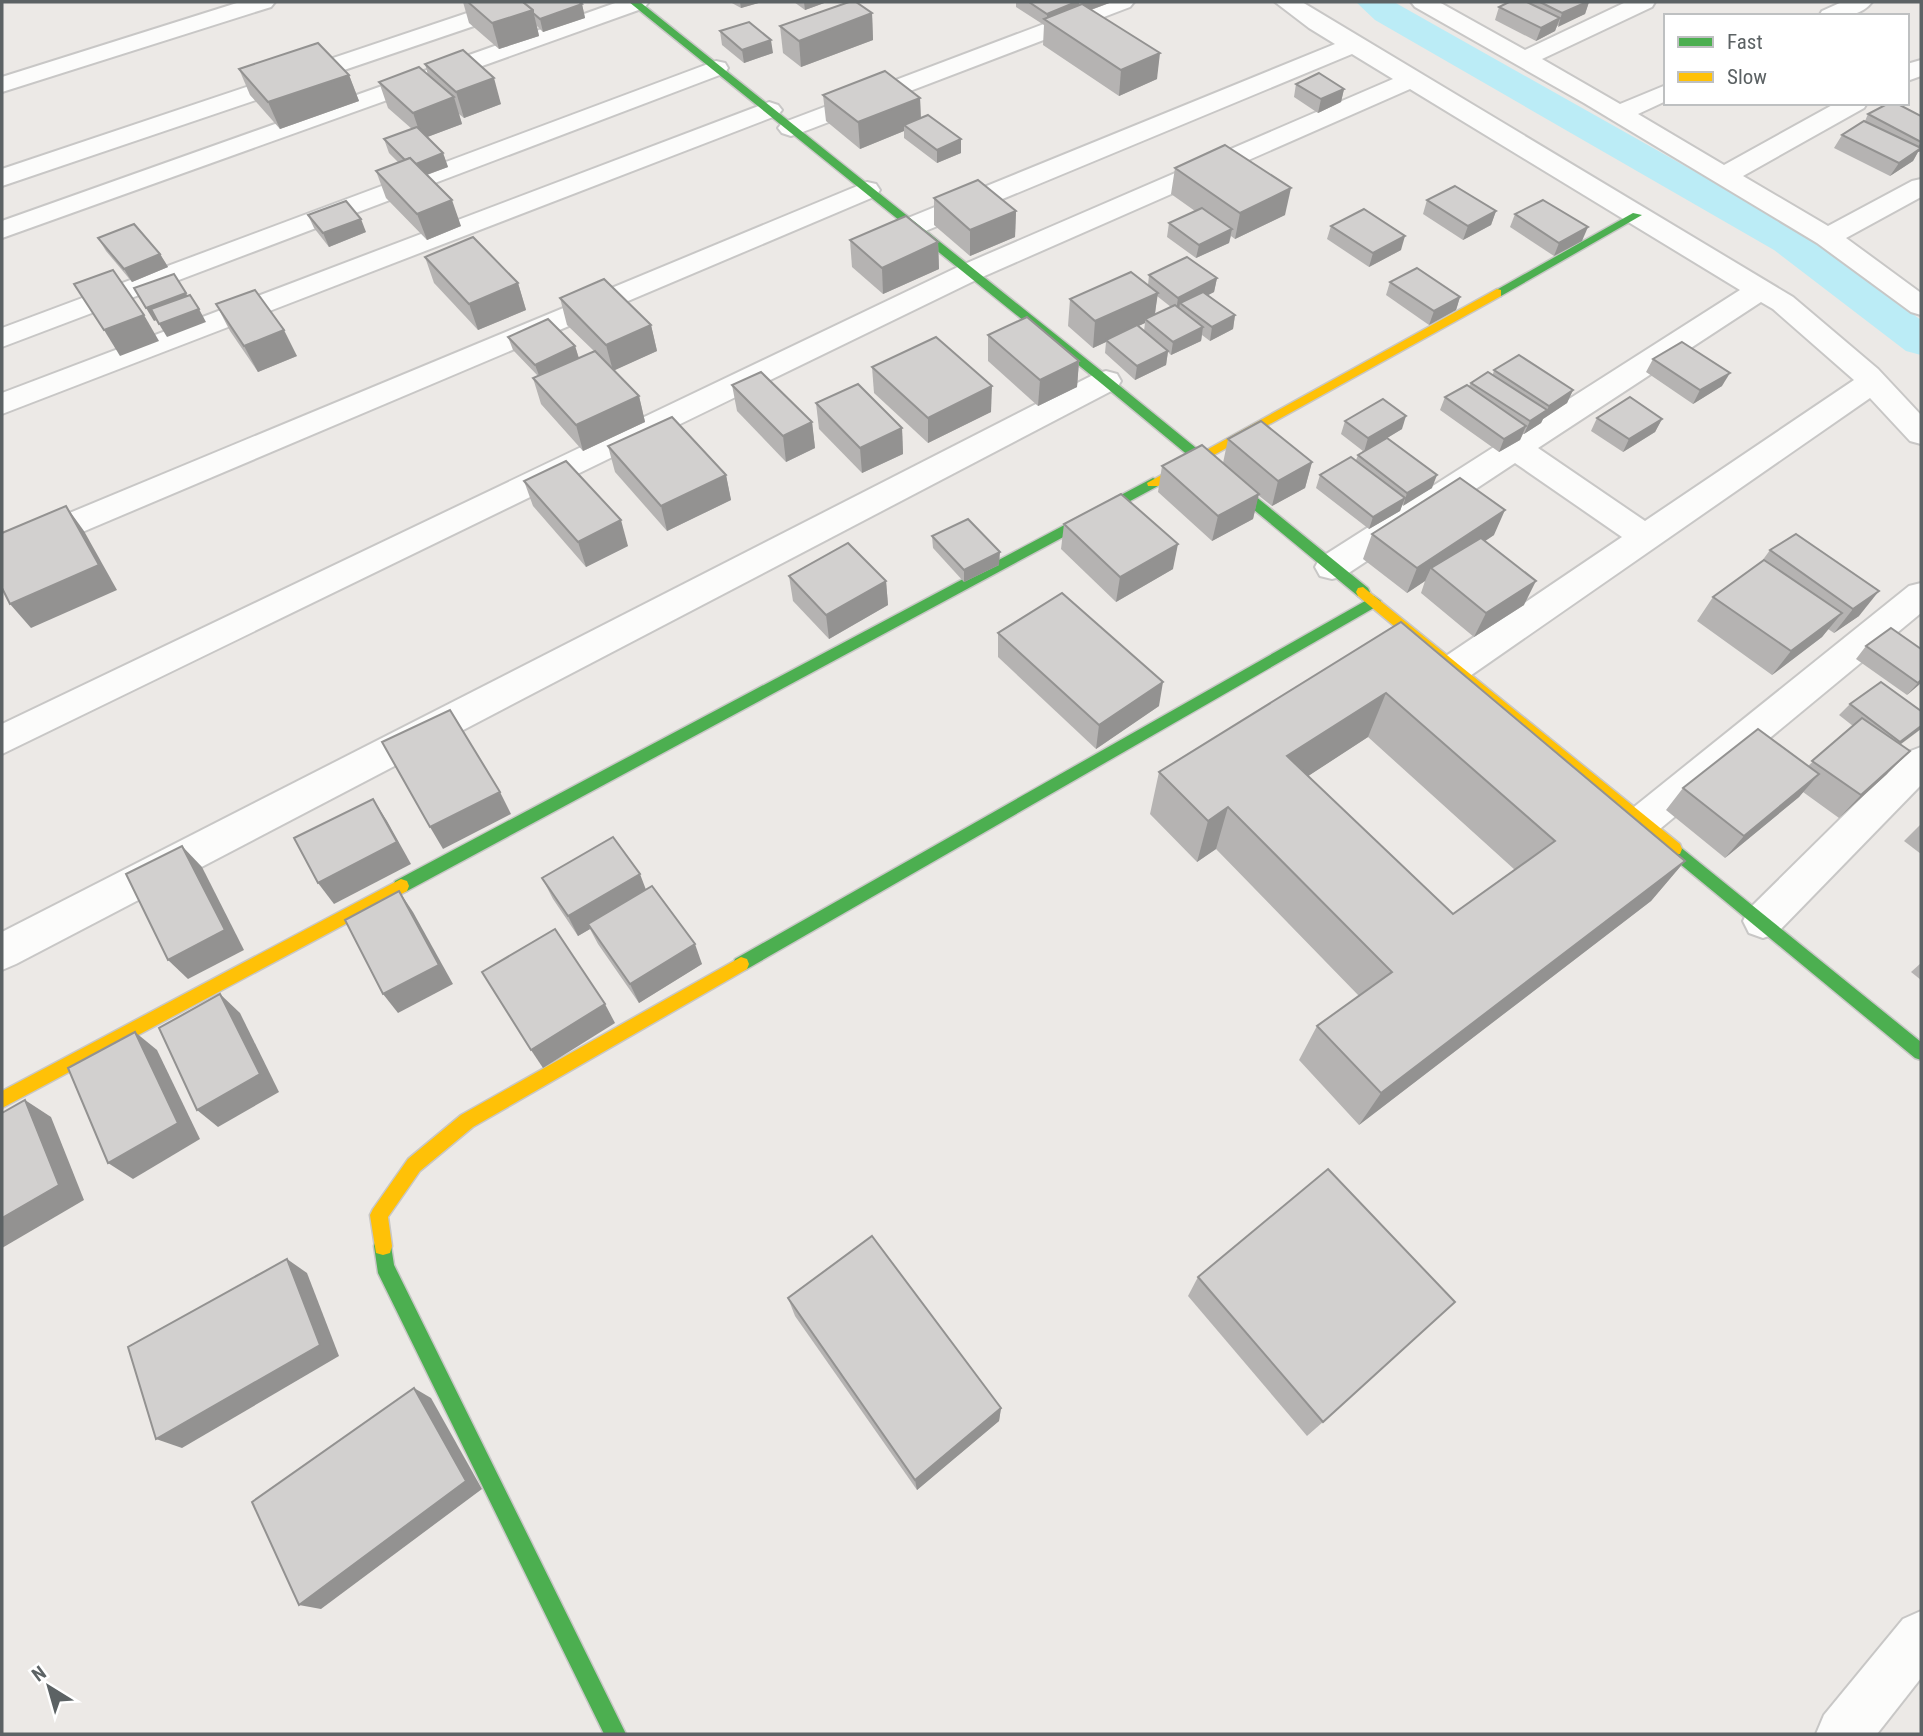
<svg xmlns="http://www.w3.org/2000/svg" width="1923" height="1736" font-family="'Roboto Condensed',sans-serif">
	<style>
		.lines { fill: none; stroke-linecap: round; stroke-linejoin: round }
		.canal { fill: #bbecf6; fill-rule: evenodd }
		.street-casing { stroke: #c8c7c6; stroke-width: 4 }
		.fast-casing { stroke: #c8c7c6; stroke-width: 3 }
		.slow-casing { stroke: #c8c7c6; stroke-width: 3 }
		.street { fill: #fcfcfb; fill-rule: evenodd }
		.fast { fill: #4caf50; fill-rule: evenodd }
		.slow { fill: #ffc107; fill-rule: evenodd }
		.wall { fill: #b5b3b2; fill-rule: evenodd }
		.shaded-wall { fill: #939291 }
		.building { fill: #d2d0cf; stroke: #939291; stroke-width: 2; fill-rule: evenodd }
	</style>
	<rect width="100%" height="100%" fill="#ece9e6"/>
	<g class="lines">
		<!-- canal -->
		<polygon class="canal" points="1356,2 1394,2 1802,232 1921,320 1921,355 1906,351 1774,250 1375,20"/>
		<!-- street casing -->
		<g class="street-casing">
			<g id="street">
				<polygon points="240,2 275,2 271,7 2,92 2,77"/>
				<polygon points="500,2 534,2 530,7 2,186 2,169"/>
				<polygon points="618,2 648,3 644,8 2,238 2,221"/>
				<polygon points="1102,2 1134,2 1130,7 800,133 791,136 782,133 778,128 782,123"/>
				<path d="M 1275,2 L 1302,2 L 1793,297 L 1878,369 L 1921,415 L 1921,444 L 1910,441 L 1870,398 L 1467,678 L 1455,681 L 1443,678 L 1438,668 L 1443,658 L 1622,537 L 1515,463 L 1344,576 L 1332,579 L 1320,576 L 1315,567 L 1320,558 L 1740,290 L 1410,89 L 980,278 L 2,754 L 2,724 L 960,266 L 1393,79 L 1352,54 L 923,232 L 913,234 L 903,232 L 899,226 L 903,220 L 1335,44 L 1309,28 ZM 1761,302 L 1773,309 L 1854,380 L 1645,521 L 1538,448 Z"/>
				<polygon points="1411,2 1439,2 1525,50 1626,2 1655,2 1652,7 1542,59 1620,104 1666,85 1666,101 1638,114 1724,165 1836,103 1867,103 1864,108 1743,176 1828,226 1912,181 1921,179 1921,197 1846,238 1921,293 1921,315 1911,312 1817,243 1584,103 1415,7"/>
				<path d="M 1842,2 L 1872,2 C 1859,19 1837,16 1819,16 L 1822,11 Z"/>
				<polygon points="1921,60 1921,76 1907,81 1907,64"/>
				<polygon points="716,61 725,63 728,68 725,73 2,347 2,328"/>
				<polygon points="769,102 778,105 782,110 778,115 2,414 2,393"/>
				<polygon points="867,182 876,184 880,190 876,196 2,566 2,541"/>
				<polygon points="1106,371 1117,374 1121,381 1117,388 16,964 2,970 2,932 1095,374"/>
				<polygon points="1921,583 1921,613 1655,833 1642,838 1629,833 1623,822 1629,811 1909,586"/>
				<polygon points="1921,747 1921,785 1777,933 1763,938 1749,933 1743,921 1749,909 1908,752"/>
				<polygon points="1921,1611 1921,1678 1877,1734 1816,1734 1824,1715 1903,1619"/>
			</g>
		</g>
		<!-- fast casing -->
		<g class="fast-casing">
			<g id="fast">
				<polygon points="629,2 640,2 1110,378 1368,588 1370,592 1368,596 1358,596 1102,384"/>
				<polygon points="1633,213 1642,215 1501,296 1493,296 1491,293"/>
				<polygon points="1153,478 1158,480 1158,486 407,891 401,893 395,891 393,886 395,881"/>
				<polygon points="1374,596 1381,601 1379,605 747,969 741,971 735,969 733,964 735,959"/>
				<polygon points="1674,842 1921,1042 1921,1060 1915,1058 1668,854 1666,849 1668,844"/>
				<polygon points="383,1237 390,1239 394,1265 626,1734 604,1734 378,1273 374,1246 376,1239"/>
			</g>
		</g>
		<!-- slow casing -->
		<g class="slow-casing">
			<g id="slow">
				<polygon points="1497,289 1501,290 1501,296 1158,486 1148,486 1147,483"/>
				<polygon points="1363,587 1680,844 1682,849 1680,854 1668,854 1358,596 1356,592 1358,588"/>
				<polygon points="401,879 407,881 409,886 407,891 2,1108 2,1091"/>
				<polygon points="741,957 747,959 749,964 747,969 473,1127 420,1171 388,1217 392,1246 390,1253 383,1255 376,1253 370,1215 373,1209 408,1159 461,1115"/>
			</g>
		</g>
		<!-- street -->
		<use href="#street" class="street"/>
		<!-- fast -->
		<use href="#fast" class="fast"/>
		<!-- slow -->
		<use href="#slow" class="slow"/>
	</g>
	<!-- wall -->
	<g class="wall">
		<polygon points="463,2 579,2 582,4 585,18 543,32 537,26 539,36 499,49 469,23"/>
		<polygon points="730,2 762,2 741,8"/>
		<polygon points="794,2 827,2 805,10"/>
		<polygon points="1016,2 1112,2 1091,10 1157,79 1119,96 1043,45 1044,25 1016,7"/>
		<polygon points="1509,2 1589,2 1585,14 1557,26 1555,31 1536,41 1495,20 1499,7"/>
		<polygon points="872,13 873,40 801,67 783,53 780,26"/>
		<polygon points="720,31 773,53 744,63 722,45"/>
		<polygon points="425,64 501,104 464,118 459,114 462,124 427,137 443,153 448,167 427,175 461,226 427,240 386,198 376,171 399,163 389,153 384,139 412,129 388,108 379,82 428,75"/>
		<polygon points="239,69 349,75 359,101 280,129 250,95"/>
		<polygon points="1296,84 1344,89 1341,102 1318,113 1294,97"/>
		<polygon points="823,95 920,98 921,118 961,153 937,163 904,138 904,131 860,149 826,121"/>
		<polygon points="1868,114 1921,116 1921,151 1918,152 1913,161 1890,176 1834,148 1842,135 1865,121"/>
		<polygon points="1175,168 1285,215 1235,239 1231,236 1229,243 1196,258 1167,237 1169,223 1195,211 1171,194"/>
		<polygon points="934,198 1016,211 1015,237 970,256 934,225"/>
		<polygon points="1427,200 1496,211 1491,225 1463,240 1423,214"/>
		<polygon points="1515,214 1582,241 1554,256 1510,227"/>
		<polygon points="308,215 366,232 329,247 314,228"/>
		<polygon points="1331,226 1401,250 1369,267 1327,239"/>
		<polygon points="98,238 160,254 168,267 132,282 106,251"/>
		<polygon points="850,240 938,242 939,269 883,294 852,267"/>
		<polygon points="425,257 518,283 526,310 478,330 434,283"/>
		<path d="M 1149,275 L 1217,278 L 1214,292 L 1208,295 L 1235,315 L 1233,329 L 1210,341 L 1202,335 L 1201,341 L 1171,355 L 1168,352 L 1166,365 L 1135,380 L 1105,353 L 1106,342 L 1093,348 L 1068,326 L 1070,299 L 1148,285 ZM 1157,296 L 1171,307 L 1155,315 ZM 1145,323 L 1144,331 L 1138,326 Z"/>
		<polygon points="1390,282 1460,297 1456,310 1429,325 1386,295"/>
		<polygon points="560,298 651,325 657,351 614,370 639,396 645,422 583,451 541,404 533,378 538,376 513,350 508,337 575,346 579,358 594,351 567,325"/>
		<polygon points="216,304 297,356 258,372 230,331"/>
		<polygon points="988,335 1079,361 1077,387 1038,406 988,361"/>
		<polygon points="1653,359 1722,386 1693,404 1646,372"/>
		<polygon points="872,367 991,412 928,443 874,393"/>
		<polygon points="1494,370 1573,390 1567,403 1543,419 1541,423 1524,434 1523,434 1520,440 1499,452 1440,410 1445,397 1469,386 1471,383 1493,374"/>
		<polygon points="732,385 812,422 815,448 786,462 737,411"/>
		<polygon points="816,403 902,428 903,454 862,473 819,429"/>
		<polygon points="1597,418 1662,419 1655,432 1623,452 1591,431"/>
		<polygon points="1345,421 1402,429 1387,438 1432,488 1402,505 1400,511 1369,529 1316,488 1320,475 1356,460 1358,455 1363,451 1341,434"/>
		<polygon points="1228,439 1312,462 1305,488 1272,506 1258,495 1253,519 1212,541 1158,492 1162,466 1223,463"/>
		<polygon points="608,446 726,475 731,500 667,531 615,472"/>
		<polygon points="524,481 628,546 586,567 533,506"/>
		<polygon points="1064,524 1173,569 1116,602 1061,549"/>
		<polygon points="1372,534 1494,535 1485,541 1524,605 1474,637 1421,593 1425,581 1407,593 1363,559"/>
		<polygon points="1796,534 1859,616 1834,633 1828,629 1822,637 1772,675 1697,621 1713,597 1762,561 1770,550"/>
		<polygon points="932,536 999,565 964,582 933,548"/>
		<polygon points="789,576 886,581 888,605 829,639 793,601"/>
		<path d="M 1401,622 L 1685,861 L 1651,901 L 1359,1125 L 1299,1060 L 1317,1026 L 1359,996 L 1216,849 L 1197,862 L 1150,814 L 1159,772 ZM 1368,737 L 1515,870 L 1453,914 L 1308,776 Z"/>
		<polygon points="998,633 1159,706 1096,749 998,657"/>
		<polygon points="1866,646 1921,649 1921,683 1907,695 1856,659"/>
		<polygon points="1881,682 1901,745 1887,774 1839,818 1803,792 1799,797 1725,858 1666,810 1683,788 1808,766 1853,726 1839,715 1850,704"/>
		<polygon points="1921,824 1921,854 1904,841"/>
		<polygon points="542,878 646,889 702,964 639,1003 598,944 590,929 578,936 553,899"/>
		<polygon points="1921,963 1921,980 1911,972"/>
		<polygon points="1198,1277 1323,1422 1307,1436 1188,1296"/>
		<polygon points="788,1298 1001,1408 999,1421 917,1490 795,1316"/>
	</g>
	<!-- shaded-wall -->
	<g class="shaded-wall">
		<polygon points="740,2 762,2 741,8"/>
		<polygon points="804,2 827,2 805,10"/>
		<polygon points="1076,2 1079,2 1079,13 1047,21 1047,14"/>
		<polygon points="1082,2 1112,2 1082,13"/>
		<polygon points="1587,2 1589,2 1585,14 1558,27 1562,13"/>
		<polygon points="582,4 585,18 543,32 540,19"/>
		<polygon points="533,10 539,36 499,49 492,23"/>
		<polygon points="872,13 873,40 801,67 799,41"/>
		<polygon points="1560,18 1555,31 1536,41 1541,28"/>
		<polygon points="771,40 773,53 744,63 742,50"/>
		<polygon points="1160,53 1157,79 1119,96 1121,70"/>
		<polygon points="349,75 359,101 280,129 268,102"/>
		<polygon points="494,78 501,104 464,118 456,92"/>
		<polygon points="1344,89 1341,102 1318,113 1321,99"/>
		<polygon points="454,97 462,124 422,139 413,113"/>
		<polygon points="920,98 921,124 904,125 904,131 860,149 858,122"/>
		<polygon points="961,139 961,153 937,163 937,150"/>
		<polygon points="1921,142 1921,151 1918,152 1913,161 1890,176 1899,163 1915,152"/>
		<polygon points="443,153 448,167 415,179 410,166"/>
		<polygon points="1291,188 1285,215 1235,239 1240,213"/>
		<polygon points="452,200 461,226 427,240 417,214"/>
		<polygon points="1016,211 1015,237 970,256 970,230"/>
		<polygon points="1496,211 1491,225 1463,240 1468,226"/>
		<polygon points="361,219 366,232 329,247 323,233"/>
		<polygon points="1588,227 1582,241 1554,256 1559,243"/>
		<polygon points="1232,229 1229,243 1196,258 1199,245"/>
		<polygon points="1405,236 1401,250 1369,267 1373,253"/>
		<polygon points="938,242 939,269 883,294 882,268"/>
		<polygon points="160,254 168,267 132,282 124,269"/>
		<polygon points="1217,278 1214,292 1185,307 1180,303 1179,310 1176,311 1178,298"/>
		<polygon points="518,283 526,310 478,330 469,304"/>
		<polygon points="186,293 193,307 154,321 146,308"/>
		<polygon points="1158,293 1154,319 1145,319 1145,323 1107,341 1106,340 1106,342 1093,348 1095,321"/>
		<polygon points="1460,297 1456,310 1429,325 1434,311"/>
		<polygon points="199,309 206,322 167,337 159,324"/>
		<polygon points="144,315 159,341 120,356 104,330"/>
		<polygon points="1235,315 1233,329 1210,341 1212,327"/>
		<polygon points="651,325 657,351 613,371 606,345"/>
		<polygon points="1203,327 1201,341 1171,355 1173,342"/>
		<polygon points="284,330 297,356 258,372 244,346"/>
		<polygon points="575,346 579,359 540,378 535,365"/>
		<polygon points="1168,351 1166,365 1135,380 1137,366"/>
		<polygon points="1079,361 1077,387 1038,406 1040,380"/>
		<polygon points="1730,373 1722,386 1693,404 1700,390"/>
		<polygon points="992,386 991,412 928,443 928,418"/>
		<polygon points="1573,390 1567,403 1543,419 1541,423 1524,434 1530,421 1547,410 1549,406"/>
		<polygon points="639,396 645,422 583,451 576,425"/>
		<polygon points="1406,416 1402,429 1364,452 1368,438"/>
		<polygon points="1662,419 1655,432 1623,452 1629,439"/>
		<polygon points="812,422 815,448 786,462 783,436"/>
		<polygon points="1526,426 1520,440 1499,452 1504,439"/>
		<polygon points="902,428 903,454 862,473 860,448"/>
		<polygon points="1312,462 1305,488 1272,506 1278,481"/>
		<polygon points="726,475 731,500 667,531 661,506"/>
		<polygon points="1437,475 1432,488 1403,506 1407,493"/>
		<polygon points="1259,494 1253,519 1212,541 1218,516"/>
		<polygon points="1405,498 1400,511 1369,529 1373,517"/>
		<polygon points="66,506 84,531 117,590 31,628 10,604"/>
		<polygon points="1505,510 1494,535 1437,573 1431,568 1425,581 1407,593 1417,568"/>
		<polygon points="621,520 628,546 586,567 578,542"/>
		<polygon points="1178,544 1173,569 1116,602 1120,577"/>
		<polygon points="1000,552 999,565 964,582 964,570"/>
		<polygon points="886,581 888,605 829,639 826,615"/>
		<polygon points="1536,581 1524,605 1474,637 1486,613"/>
		<polygon points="1879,591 1859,616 1834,633 1853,609"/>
		<polygon points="1842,613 1822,637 1772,675 1791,651"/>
		<polygon points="1921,680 1921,683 1907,695 1918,683"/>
		<polygon points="1163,682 1159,706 1096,749 1099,725"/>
		<polygon points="1386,693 1368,737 1273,799 1287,756"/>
		<polygon points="1921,726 1921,729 1889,753 1900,742"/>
		<polygon points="1910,751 1887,774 1839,818 1861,795"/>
		<polygon points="1819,774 1799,797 1725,858 1744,836"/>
		<polygon points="500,792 511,814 443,849 430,827"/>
		<polygon points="373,799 387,821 411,864 334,904 318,883"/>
		<polygon points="1228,807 1216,849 1197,862 1208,821"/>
		<polygon points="182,846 202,867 244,950 188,979 168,960"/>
		<polygon points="1685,861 1651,901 1359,1125 1381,1093"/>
		<polygon points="640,874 648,895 588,924 590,929 578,936 568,916"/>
		<polygon points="399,891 413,912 453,984 398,1013 383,994"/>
		<polygon points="695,944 702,964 639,1003 630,984"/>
		<polygon points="220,994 240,1013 279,1092 218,1127 197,1110"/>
		<polygon points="605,1004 615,1023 543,1068 531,1050"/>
		<polygon points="135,1032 157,1050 200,1139 133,1179 108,1163"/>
		<polygon points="25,1100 51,1117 84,1200 2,1248 2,1218"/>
		<polygon points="287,1259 307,1273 339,1356 182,1448 156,1439"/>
		<polygon points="414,1388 431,1398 482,1489 321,1609 299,1605"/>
		<polygon points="1001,1408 999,1421 917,1490 915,1480"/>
	</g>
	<!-- building -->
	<g class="building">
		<polygon points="468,2 523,2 533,10 492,23"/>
		<polygon points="523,2 579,2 582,4 540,19 533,13 533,10"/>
		<polygon points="849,2 856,2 872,13 799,41 780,26"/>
		<polygon points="1029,2 1076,2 1047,14"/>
		<polygon points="1509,2 1527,2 1560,18 1541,28 1499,7"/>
		<polygon points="1540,2 1587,2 1562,13"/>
		<polygon points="1082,4 1160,53 1121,70 1044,19"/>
		<polygon points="749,22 771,40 742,50 720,31"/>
		<polygon points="318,43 349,75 268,102 239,69"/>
		<polygon points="463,50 494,78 456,92 425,64"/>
		<polygon points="419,67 454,97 413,113 379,82"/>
		<polygon points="885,71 920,98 858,122 823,95"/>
		<polygon points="1319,73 1344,89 1321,99 1296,84"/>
		<polygon points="1889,103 1896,103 1921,116 1921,142 1868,114"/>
		<polygon points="928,115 961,139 937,150 904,125"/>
		<polygon points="1864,121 1921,148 1899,163 1842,135"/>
		<polygon points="417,127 443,153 416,164 410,158 405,160 384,139"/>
		<polygon points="1225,145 1291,188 1240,213 1175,168"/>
		<polygon points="410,158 452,200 417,214 376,171"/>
		<polygon points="978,180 1016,211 970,230 934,198"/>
		<polygon points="1455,186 1496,211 1468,226 1427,200"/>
		<polygon points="1543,200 1588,227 1559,243 1515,214"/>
		<polygon points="346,201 361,219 323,233 308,215"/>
		<polygon points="1202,208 1232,229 1199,245 1169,223"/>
		<polygon points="1364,209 1405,236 1373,253 1331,226"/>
		<polygon points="906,216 938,242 882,268 850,240"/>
		<polygon points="134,224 160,254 124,269 98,238"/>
		<polygon points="473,237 518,283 469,304 425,257"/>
		<polygon points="1187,257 1217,278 1178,298 1149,275"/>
		<polygon points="1417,268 1460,297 1434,311 1390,282"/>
		<polygon points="113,270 144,315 104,330 74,284"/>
		<polygon points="1131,272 1158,293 1095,321 1070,299"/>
		<polygon points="174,274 186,293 146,308 134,288"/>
		<polygon points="604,279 651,325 606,345 560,298"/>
		<polygon points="255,290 284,330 244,346 216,304"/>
		<polygon points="1203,292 1235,315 1212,327 1180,303"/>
		<polygon points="190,295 199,309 159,324 151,309"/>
		<polygon points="1175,305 1203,327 1173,342 1145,319"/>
		<polygon points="1027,317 1079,361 1040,380 988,335"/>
		<polygon points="548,319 575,346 535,365 508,337"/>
		<polygon points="1137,325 1168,351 1137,366 1106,340"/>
		<polygon points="936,337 992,386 928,418 872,367"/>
		<polygon points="1682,342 1730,373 1700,390 1653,359"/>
		<polygon points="595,351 639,396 576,425 533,378"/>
		<polygon points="1519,355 1573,390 1549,406 1494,370"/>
		<polygon points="761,372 812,422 783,436 732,385"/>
		<polygon points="1488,372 1547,410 1530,421 1471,383"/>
		<polygon points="858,384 902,428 860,448 816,403"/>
		<polygon points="1467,385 1526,426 1504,439 1445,397"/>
		<polygon points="1630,397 1662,419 1629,439 1597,418"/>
		<polygon points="1383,399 1406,416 1368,438 1345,421"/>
		<polygon points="672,417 726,475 661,506 608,446"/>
		<polygon points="1261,421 1312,462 1278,481 1228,439"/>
		<polygon points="1387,438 1437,475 1407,493 1358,455"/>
		<polygon points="1202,445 1259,494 1218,516 1162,466"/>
		<polygon points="1351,457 1405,498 1373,517 1320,475"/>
		<polygon points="566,461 621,520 578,542 524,481"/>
		<polygon points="1460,478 1505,510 1417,568 1372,534"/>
		<polygon points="1121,494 1178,544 1120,577 1064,524"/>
		<polygon points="66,506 99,565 10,604 2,588 2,533"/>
		<polygon points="968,519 1000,552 964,570 932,536"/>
		<polygon points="1796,534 1879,591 1853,609 1770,550"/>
		<polygon points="1481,538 1536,581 1486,613 1431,568"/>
		<polygon points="848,543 886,581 826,615 789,576"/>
		<polygon points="1764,560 1842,613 1791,651 1713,597"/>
		<polygon points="1062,593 1163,682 1099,725 998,633"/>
		<path d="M 1401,622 L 1685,861 L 1381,1093 L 1317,1026 L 1392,972 L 1228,807 L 1208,821 L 1159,772 ZM 1386,693 L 1555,841 L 1453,914 L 1287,756 Z"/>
		<polygon points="1891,628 1921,649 1921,680 1918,683 1866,646"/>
		<polygon points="1881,682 1921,711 1921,726 1900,742 1850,704"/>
		<polygon points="450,710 500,792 430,827 382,742"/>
		<polygon points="1862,718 1910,751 1861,795 1812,761"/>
		<polygon points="1758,729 1819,774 1744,836 1683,788"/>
		<polygon points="373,799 397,842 318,883 294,838"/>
		<polygon points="613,837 640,874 568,916 542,878"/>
		<polygon points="182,846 225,930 168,960 126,874"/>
		<polygon points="652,886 695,944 630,984 588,924"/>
		<polygon points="399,891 439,965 383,994 345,920"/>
		<polygon points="555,929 605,1004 531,1050 482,972"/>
		<polygon points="220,994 260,1074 197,1110 159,1028"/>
		<polygon points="135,1032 178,1123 108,1163 68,1068"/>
		<polygon points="25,1100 59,1185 2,1218 2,1113"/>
		<polygon points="1328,1169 1455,1302 1323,1422 1198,1277"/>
		<polygon points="872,1236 1001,1408 915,1480 788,1298"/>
		<polygon points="287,1259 320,1345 156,1439 128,1347"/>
		<polygon points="414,1388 466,1481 299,1605 252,1502"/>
	</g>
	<!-- border -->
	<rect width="1923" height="1736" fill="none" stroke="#5c6264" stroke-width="7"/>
	<!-- legend -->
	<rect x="1664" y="14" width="245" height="91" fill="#ffffff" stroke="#bec0c1" stroke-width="2"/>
	<rect x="1678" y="37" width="35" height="10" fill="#4caf50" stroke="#bec0c1" stroke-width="2"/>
	<text x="1727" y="49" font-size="21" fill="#5c6264">Fast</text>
	<rect x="1678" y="72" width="35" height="10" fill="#ffc107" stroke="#bec0c1" stroke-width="2"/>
	<text x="1727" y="84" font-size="21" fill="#5c6264">Slow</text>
	<!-- north arrow -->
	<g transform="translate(49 1687) rotate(323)" stroke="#ffffff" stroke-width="5" paint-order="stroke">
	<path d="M0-5L12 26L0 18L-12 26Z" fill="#5c6264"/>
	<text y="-10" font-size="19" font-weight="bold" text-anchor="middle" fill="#5c6264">N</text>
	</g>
</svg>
